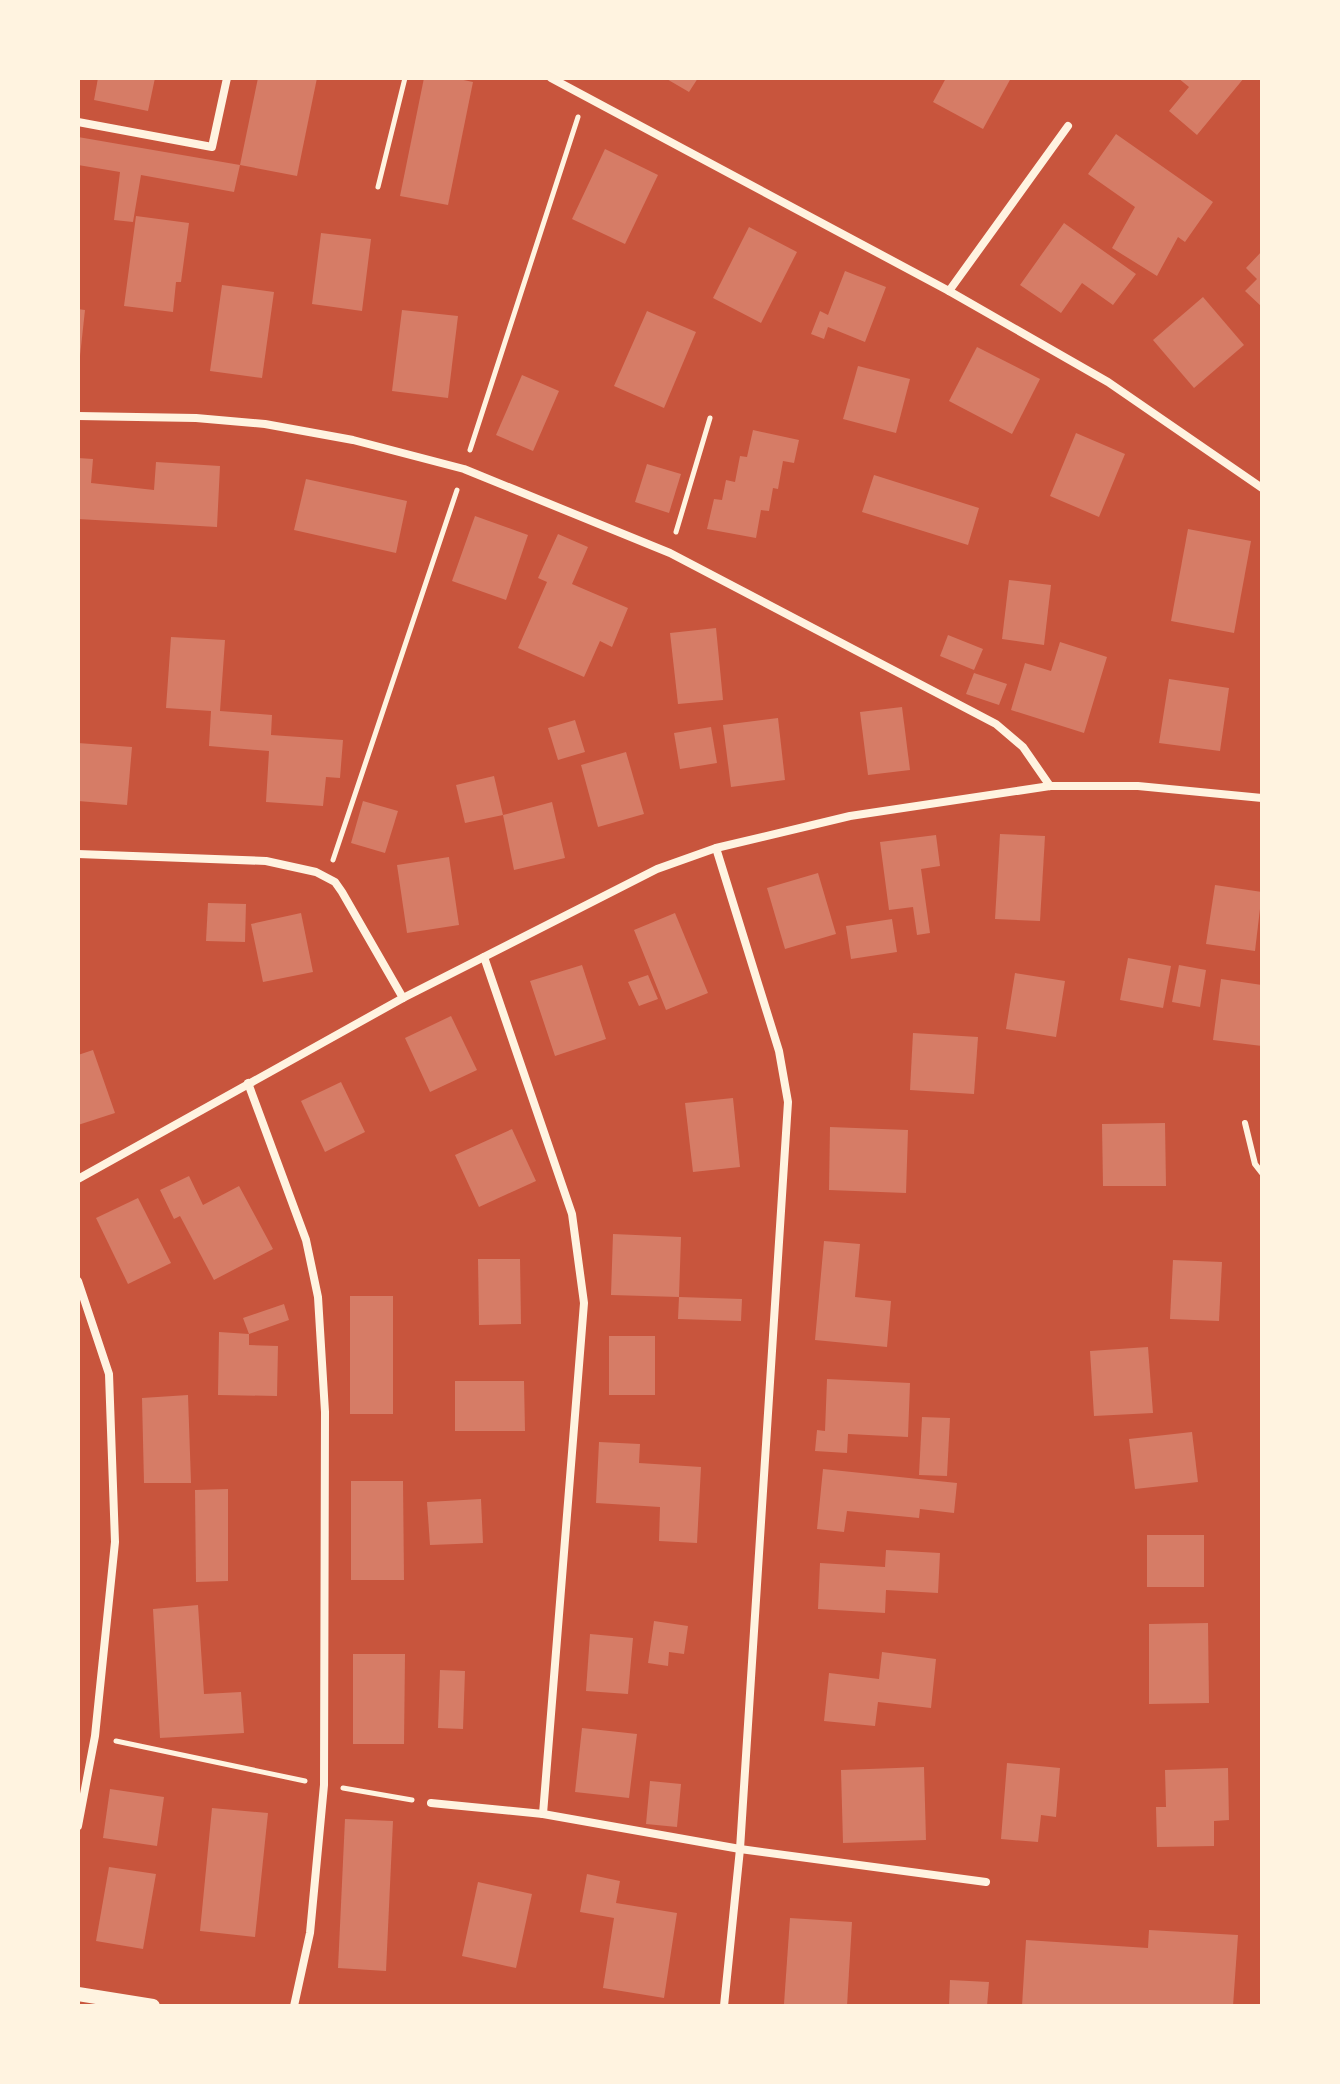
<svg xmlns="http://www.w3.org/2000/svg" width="1340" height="2084" font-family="Rubik,sans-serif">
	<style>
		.building { fill: #d67c66 }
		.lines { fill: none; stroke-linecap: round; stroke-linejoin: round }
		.path { stroke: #fff3e0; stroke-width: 5 }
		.service { stroke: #fff3e0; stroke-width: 6 }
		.minor { stroke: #fff3e0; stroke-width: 8 }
		.tertiary { stroke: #fff3e0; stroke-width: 14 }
	</style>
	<rect width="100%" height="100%" fill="#c8553d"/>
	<!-- building -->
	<g class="building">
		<polygon points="98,78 155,78 148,111 94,100"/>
		<polygon points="258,78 317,78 297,176 240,165"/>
		<polygon points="424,78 454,78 473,82 448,205 400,196"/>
		<polygon points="665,78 698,78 689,92"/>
		<polygon points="946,78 1011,78 983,129 933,102"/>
		<polygon points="1178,78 1244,78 1197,135 1169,111 1189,87"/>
		<polygon points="1116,134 1213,202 1185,242 1178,237 1157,276 1112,248 1135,207 1088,174"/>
		<polygon points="78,137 240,165 234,192 141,175 133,222 114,220 120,172 78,165"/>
		<polygon points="605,149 658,175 625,244 572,219"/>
		<polygon points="136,216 189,223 181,282 176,282 173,312 124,306"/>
		<polygon points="1064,223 1136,274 1113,305 1082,283 1061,313 1020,285"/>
		<polygon points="749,227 797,252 761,323 713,298"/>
		<polygon points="321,233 371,239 362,311 312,304"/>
		<polygon points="1262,251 1262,307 1245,291 1257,279 1246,268"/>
		<polygon points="845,271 886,287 865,342 828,327 824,339 811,334 820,311 828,315"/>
		<polygon points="222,285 274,292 262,378 210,371"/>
		<polygon points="1203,297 1244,345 1194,388 1153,340"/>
		<polygon points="78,309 85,310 80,356 78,356"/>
		<polygon points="402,310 458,316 448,398 392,391"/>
		<polygon points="647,311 696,332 664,408 614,386"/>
		<polygon points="977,347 1040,379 1012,434 949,401"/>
		<polygon points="858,366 910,379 896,433 843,419"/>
		<polygon points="522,375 559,391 533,451 496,435"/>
		<polygon points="753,430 799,440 794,463 783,461 778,489 773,488 769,511 761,510 756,538 707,529 714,499 722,500 726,480 735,482 740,456 747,457"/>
		<polygon points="1076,433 1125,454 1099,517 1050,496"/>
		<polygon points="78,458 93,459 91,483 154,490 156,462 220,466 217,527 78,519"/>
		<polygon points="647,464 681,474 669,513 635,502"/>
		<polygon points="874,475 979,508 968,545 862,512"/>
		<polygon points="306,479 407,501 396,553 294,530"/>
		<polygon points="475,516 528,535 506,600 452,581"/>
		<polygon points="1188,529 1251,541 1234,633 1171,621"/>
		<polygon points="558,534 588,547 572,584 628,608 612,647 600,641 584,677 518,648 547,582 538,578"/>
		<polygon points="1009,580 1051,585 1044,645 1002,639"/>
		<polygon points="716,628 723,700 678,704 670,633"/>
		<polygon points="948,635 983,649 974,670 940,656"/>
		<polygon points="171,637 225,640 220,711 272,715 271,735 343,740 340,778 326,777 323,806 266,802 269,751 209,746 211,711 166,708"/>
		<polygon points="1060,642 1107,657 1084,733 1011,710 1025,663 1051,671"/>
		<polygon points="974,673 1007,684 999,705 966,694"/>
		<polygon points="1169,679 1229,688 1220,751 1159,743"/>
		<polygon points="902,707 910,770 868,775 860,712"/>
		<polygon points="778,718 785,780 731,787 723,725"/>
		<polygon points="575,720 585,752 558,760 548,728"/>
		<polygon points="711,727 717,763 680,769 674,733"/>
		<polygon points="78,743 132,747 127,805 78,801"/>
		<polygon points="626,752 644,814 598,827 581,765"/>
		<polygon points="494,776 503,815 465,823 456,785"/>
		<polygon points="363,801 398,811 385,853 351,843"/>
		<polygon points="552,802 565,858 514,870 503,815"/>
		<polygon points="1000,834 1045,836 1040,921 995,919"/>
		<polygon points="936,835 940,866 921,869 930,933 917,935 913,907 889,910 880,842"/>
		<polygon points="449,857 459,925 407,933 397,865"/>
		<polygon points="818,873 836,934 785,949 767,888"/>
		<polygon points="1215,885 1262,892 1255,951 1206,944"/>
		<polygon points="208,903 246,904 245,942 206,941"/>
		<polygon points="301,913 313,972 263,982 251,924"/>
		<polygon points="675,913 708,993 666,1010 634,930"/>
		<polygon points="892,919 897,952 851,959 846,926"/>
		<polygon points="1128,958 1171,966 1163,1008 1120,1000"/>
		<polygon points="582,965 606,1039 555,1056 530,981"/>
		<polygon points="1179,965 1206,970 1200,1007 1172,1002"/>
		<polygon points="1015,973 1065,981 1056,1037 1006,1029"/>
		<polygon points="648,975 658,999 639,1006 628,982"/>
		<polygon points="1221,979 1262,985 1262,1046 1213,1040"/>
		<polygon points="451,1016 477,1070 430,1092 405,1038"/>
		<polygon points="913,1033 978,1037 974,1094 910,1090"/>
		<polygon points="93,1050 115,1113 78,1125 78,1055"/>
		<polygon points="341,1082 365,1132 325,1152 301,1101"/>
		<polygon points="733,1098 740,1167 693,1172 685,1103"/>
		<polygon points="1165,1123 1166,1186 1103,1186 1102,1124"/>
		<polygon points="830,1127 908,1130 906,1193 829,1190"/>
		<polygon points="512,1129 536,1181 479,1207 455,1155"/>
		<polygon points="189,1176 203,1205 239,1186 273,1249 214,1280 180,1216 174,1219 160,1190"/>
		<polygon points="138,1198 171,1263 128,1284 96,1218"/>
		<polygon points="613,1234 681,1237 679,1297 742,1299 741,1321 678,1319 679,1297 611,1295"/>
		<polygon points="824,1241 860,1244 855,1297 891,1301 887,1347 815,1340"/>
		<polygon points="478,1259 520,1259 521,1324 479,1325"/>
		<polygon points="1173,1260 1222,1262 1219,1321 1170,1319"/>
		<rect x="350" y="1296" width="43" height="118"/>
		<polygon points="284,1304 289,1320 249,1334 243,1318"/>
		<polygon points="219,1332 249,1334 249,1345 278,1346 277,1396 218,1395"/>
		<rect x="609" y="1336" width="46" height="59"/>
		<polygon points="1148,1347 1153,1413 1094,1416 1090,1351"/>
		<polygon points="827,1379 910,1383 908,1437 848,1434 847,1453 815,1451 817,1430 825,1431"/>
		<polygon points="455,1381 524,1381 525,1431 455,1431"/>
		<polygon points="188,1395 191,1483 144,1483 142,1398"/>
		<polygon points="922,1417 950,1418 947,1476 919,1475"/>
		<polygon points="1192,1432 1198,1482 1135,1489 1129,1439"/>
		<polygon points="599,1442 640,1444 639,1463 701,1467 697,1543 659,1541 660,1507 596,1503"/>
		<polygon points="823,1469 957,1483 954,1513 920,1509 919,1518 847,1511 844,1532 817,1529"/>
		<polygon points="351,1481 403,1481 404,1580 351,1580"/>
		<polygon points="228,1489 228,1581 196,1582 195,1490"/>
		<polygon points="481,1499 483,1543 430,1545 427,1502"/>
		<rect x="1147" y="1535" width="57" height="52"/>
		<polygon points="886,1550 940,1553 938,1593 886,1590 885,1613 818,1609 820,1563 885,1567"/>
		<polygon points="198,1605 204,1694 241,1692 244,1733 160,1738 153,1609"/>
		<polygon points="654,1621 688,1626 684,1654 669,1652 668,1666 648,1663"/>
		<polygon points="1208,1623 1209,1703 1149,1704 1149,1624"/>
		<polygon points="590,1634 633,1638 628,1694 586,1691"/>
		<polygon points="882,1652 936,1659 931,1708 878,1702 875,1726 824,1721 829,1673 879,1679"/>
		<polygon points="353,1654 405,1654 404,1744 353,1744"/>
		<polygon points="440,1670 465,1671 463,1729 438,1728"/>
		<polygon points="582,1728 637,1734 629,1798 575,1792"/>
		<polygon points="1007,1763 1060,1768 1056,1817 1041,1815 1038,1842 1001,1839"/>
		<polygon points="924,1767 926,1840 843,1843 841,1770"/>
		<polygon points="1228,1768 1229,1820 1214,1821 1214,1846 1157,1847 1156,1807 1166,1807 1165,1770"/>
		<polygon points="650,1781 681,1784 677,1827 646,1824"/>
		<polygon points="110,1789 164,1797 157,1846 103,1838"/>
		<polygon points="212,1808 268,1813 255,1937 200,1931"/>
		<polygon points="345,1819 393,1821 386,1971 338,1968"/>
		<polygon points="109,1867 156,1874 143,1949 96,1941"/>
		<polygon points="587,1874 620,1881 616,1903 677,1913 664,1998 603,1988 614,1918 580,1912"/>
		<polygon points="478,1882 532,1894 516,1968 462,1956"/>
		<polygon points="790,1918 852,1922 847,2006 784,2004"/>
		<polygon points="1149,1930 1238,1935 1233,2006 1022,2006 1026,1940 1148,1948"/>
		<polygon points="950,1980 989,1982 987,2006 949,2006"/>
	</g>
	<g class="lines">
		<!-- path -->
		<g class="path">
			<polyline points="378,187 405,78"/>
			<polyline points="470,450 578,117"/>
			<polyline points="676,532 710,418"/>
			<polyline points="333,860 457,490"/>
			<polyline points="116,1741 305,1781"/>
			<polyline points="343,1788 412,1800"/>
		</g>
		<!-- service -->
		<polyline class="service" points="1245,1123 1255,1164 1262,1173"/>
		<!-- minor -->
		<g class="minor">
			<polyline points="551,78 949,291 1108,382 1262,488"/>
			<polyline points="78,122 212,147 227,78"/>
			<polyline points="949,291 1068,126"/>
			<polyline points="78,416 196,418 265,424 353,440 464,469 670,553 996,724 1023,747 1050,786"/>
			<polyline points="716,848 779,1051 788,1102 740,1849 724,2006"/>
			<polyline points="78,854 266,861 316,872 335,882 342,892 403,998"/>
			<polyline points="484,957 572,1214 584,1303 543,1814"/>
			<polyline points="248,1083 306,1240 318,1297 325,1412 324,1785 310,1933 294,2006"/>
			<polyline points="78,1179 403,998 657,869 716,848 850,816 1050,786 1138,786 1262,798"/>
			<polyline points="78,1281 109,1374 115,1542 95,1736 78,1826"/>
			<polyline points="431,1803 543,1814 740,1849 986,1882"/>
		</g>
		<!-- tertiary -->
		<polyline class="tertiary" points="78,1994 153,2006"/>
	</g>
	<!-- border -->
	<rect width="1340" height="2084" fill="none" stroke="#fff3e0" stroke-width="160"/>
</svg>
